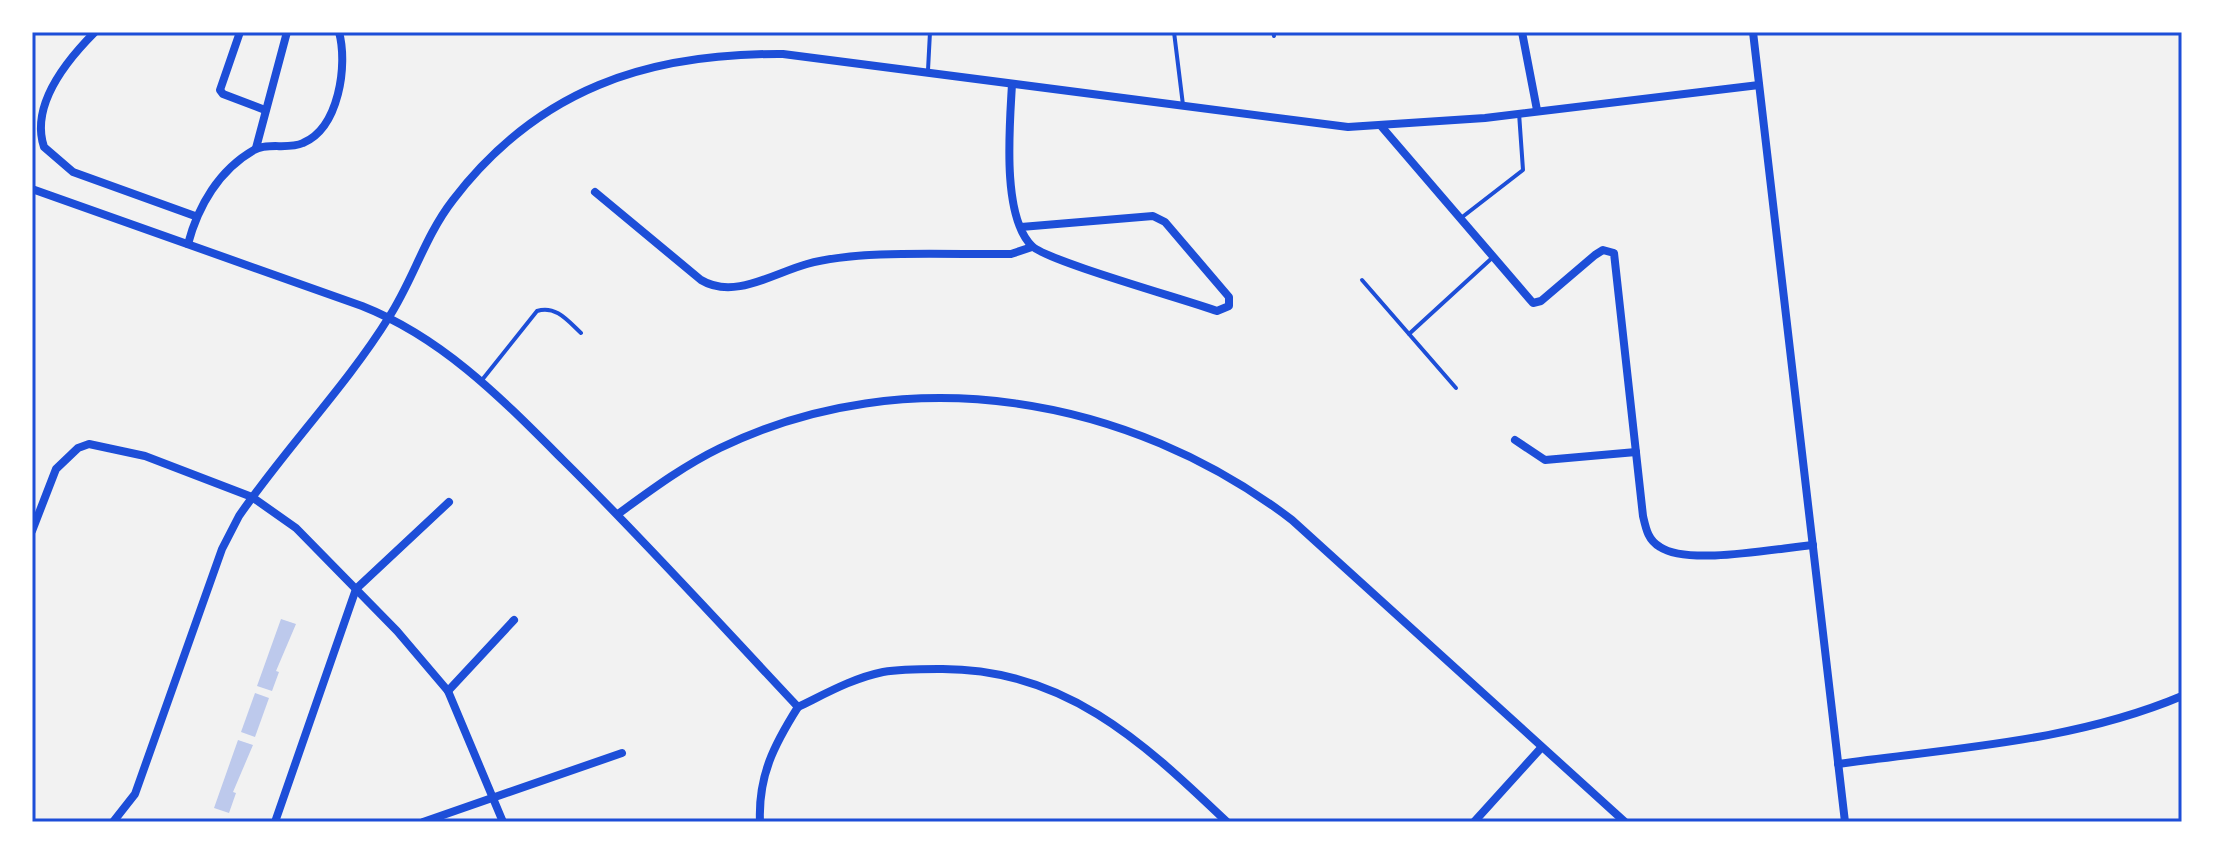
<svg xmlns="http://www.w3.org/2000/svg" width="2214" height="854" font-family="'Fira Sans',sans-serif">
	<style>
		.building { fill: #bdc9ec }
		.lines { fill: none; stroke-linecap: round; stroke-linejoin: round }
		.service { stroke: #1d4ed8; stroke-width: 4 }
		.minor { stroke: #1d4ed8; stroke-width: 8 }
		.neatline { fill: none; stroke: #1d4ed8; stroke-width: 3 }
	</style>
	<rect width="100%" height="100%" fill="#f2f2f2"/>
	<!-- building -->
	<g class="building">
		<polygon points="281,619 296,624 276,671 279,672 272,691 257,686"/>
		<polygon points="255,693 269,698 255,737 241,732"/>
		<polygon points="238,740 253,745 233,792 236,793 229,813 214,808"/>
	</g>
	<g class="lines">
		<!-- service -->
		<g class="service">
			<polyline points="1174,32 1183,105"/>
			<polyline points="1273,32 1274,36"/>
			<polyline points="928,70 930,32"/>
			<polyline points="1461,218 1523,170 1519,113"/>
			<polyline points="1362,280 1456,388"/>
			<polyline points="1409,334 1492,258"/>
			<path d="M 482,380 L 537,311 C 556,305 568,321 581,333"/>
		</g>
		<!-- minor -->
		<g class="minor">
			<path d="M 95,32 C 68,59 30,105 44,147 L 73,172 L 195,216"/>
			<polyline points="240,32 220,90 223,94 265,110"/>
			<polyline points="1522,32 1537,110"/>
			<polyline points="1753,32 1845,822"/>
			<path d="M 1012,84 C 1010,123 1001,216 1032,246 C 1047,261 1187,300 1217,311 L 1229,306 L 1229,297 L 1165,222 L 1153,216 L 1021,227"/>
			<path d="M 1381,126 L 1533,303 L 1541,301 L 1595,255 L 1603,250 L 1614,253 L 1643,516 C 1646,529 1648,540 1660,547 C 1688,566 1778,548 1813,545"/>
			<polyline points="256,148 287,32"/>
			<path d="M 32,189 L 362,306 C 443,338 502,399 563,460 C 644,540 720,624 798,707"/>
			<path d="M 595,192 L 701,280 C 734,300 774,273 807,264 C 860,249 953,255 1011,254 L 1032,247"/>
			<path d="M 188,244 C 198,206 219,170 254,150 C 268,142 288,150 303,143 C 339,128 348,65 339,32"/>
			<polyline points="1515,440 1545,460 1636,452"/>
			<path d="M 618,514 C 651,490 683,466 720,448 C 907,357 1130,396 1292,520 L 1625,822"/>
			<polyline points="32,531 56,469 78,448 89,444 145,456 252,497 296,528 397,631 448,691 503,822"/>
			<polyline points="448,691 514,620"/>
			<path d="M 798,707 C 825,694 853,678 883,672 C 900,669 920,669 938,669 C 1063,667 1142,741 1227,822"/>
			<path d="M 1838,764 C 1953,748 2073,742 2182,696"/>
			<path d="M 113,822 L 135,794 L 222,549 L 239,516 C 285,449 347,385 389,317 C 413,280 425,236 453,200 C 538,89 647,53 783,54 L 1348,127 L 1485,118 L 1759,85"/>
			<polyline points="275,822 356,589 449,502"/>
			<polyline points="423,822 622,753"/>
			<path d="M 760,822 C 758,776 774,745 798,707"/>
			<polyline points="1474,822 1541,748"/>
		</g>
	</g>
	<!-- border -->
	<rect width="2214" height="854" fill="none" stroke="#ffffff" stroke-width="68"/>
	<rect x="34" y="34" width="2146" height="786" class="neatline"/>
</svg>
